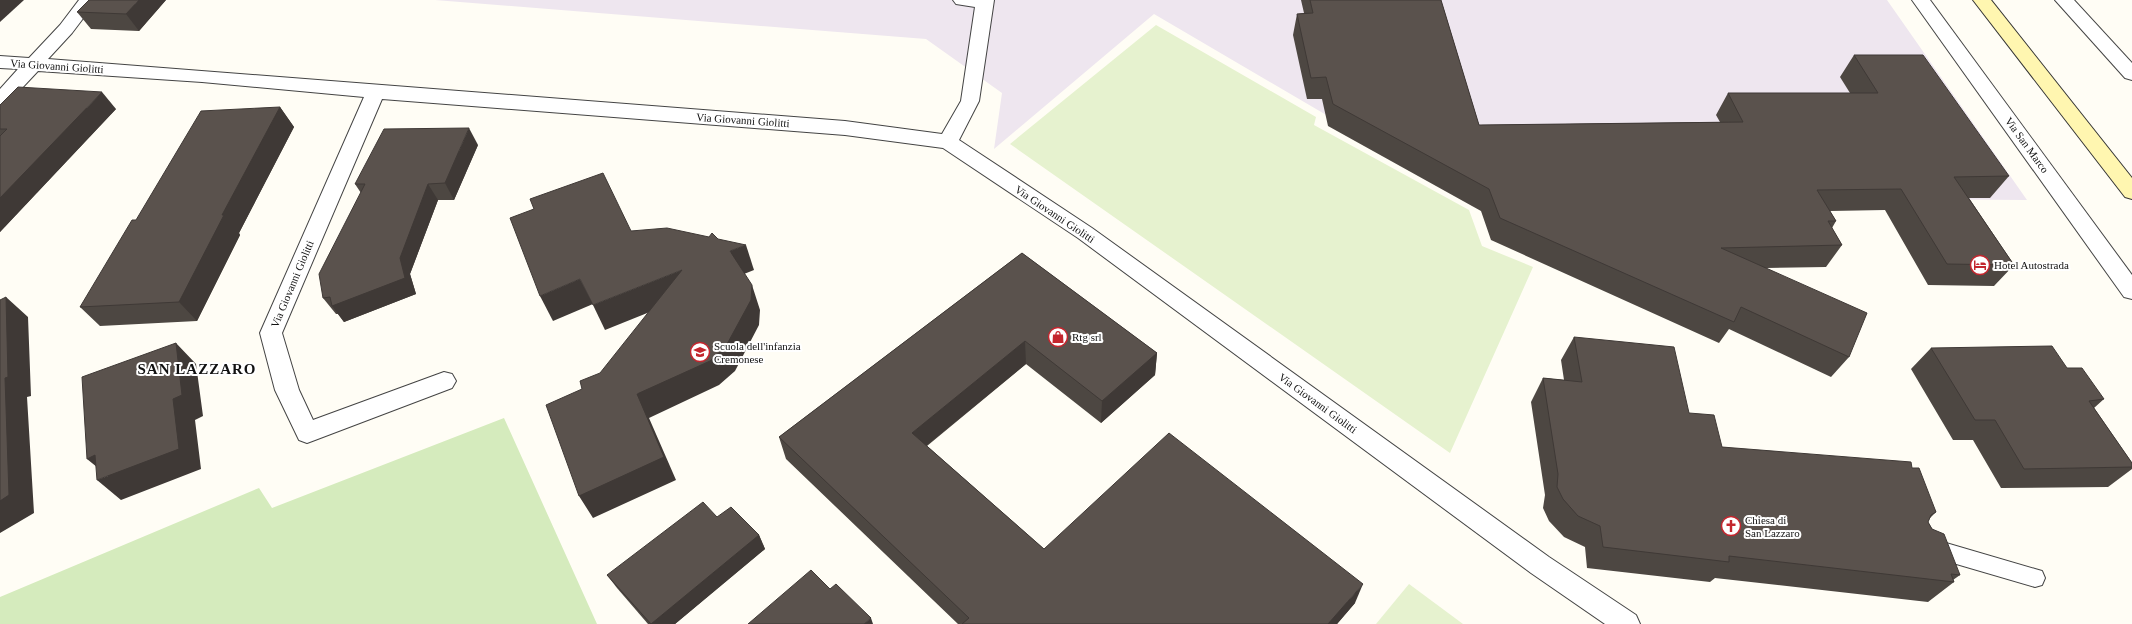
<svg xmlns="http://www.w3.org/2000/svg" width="2132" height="624" font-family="'Times New Roman',serif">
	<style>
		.industrial { fill: #eee6ef }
		.green { fill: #d5ebbd }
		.pitch { fill: #e6f2cf }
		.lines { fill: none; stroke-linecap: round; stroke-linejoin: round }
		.lane-casing { stroke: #444; stroke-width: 2 }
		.street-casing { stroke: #444; stroke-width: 2 }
		.secondary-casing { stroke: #333; stroke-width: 2 }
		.lane { fill: #fff; fill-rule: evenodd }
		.street { fill: #fff; fill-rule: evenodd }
		.secondary { fill: #fff6b0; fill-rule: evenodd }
		.wall { fill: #4d4742 }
		.shaded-wall { fill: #3f3936 }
		.building { fill: #5a524d; stroke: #3f3936 }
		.labels { text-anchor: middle; stroke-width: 4; stroke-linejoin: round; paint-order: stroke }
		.street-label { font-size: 11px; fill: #111; stroke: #fff }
		.poi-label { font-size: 11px; fill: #111; stroke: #fff; text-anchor: start }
		.district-label { font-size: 15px; font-weight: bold; letter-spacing: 1px; fill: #111; stroke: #fff }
	</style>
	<rect width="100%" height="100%" fill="#fffdf5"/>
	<!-- industrial -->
	<polygon class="industrial" points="435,0 1887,0 2027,200 1488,196 1398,157 1154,14 994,149 1002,93 926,39"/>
	<!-- green -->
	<polygon class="green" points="504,418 597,624 0,624 0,597 259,488 272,508"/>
	<!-- pitch -->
	<g class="pitch">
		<polygon points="1156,25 1316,117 1314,125 1469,210 1482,246 1533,267 1450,453 1010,144"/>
		<polygon points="1409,584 1463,624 1376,624"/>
	</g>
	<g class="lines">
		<!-- lane casing -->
		<g class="lane-casing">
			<polygon id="lane" points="1929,538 2035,569 2042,571 2045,578 2042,585 2035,587 1929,556 1922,553 1919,547 1922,541"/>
		</g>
		<!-- street casing -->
		<g class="street-casing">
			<g id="street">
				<polygon points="79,0 97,0 72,33 48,59 845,121 942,134 961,101 975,7 956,4 953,0 994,0 979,101 959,140 1092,228 1549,557 1636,615 1640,624 1605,624 1531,573 1078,238 943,148 845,135 382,99 282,333 299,390 313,420 444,372 452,374 456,381 452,388 315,440 307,443 299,440 275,390 260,333 364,97 202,82 38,71 7,104 0,106 0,89 18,69 0,68 0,56 29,58 60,25"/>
				<polygon points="1912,0 1930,0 2132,275 2132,299 2124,297"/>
				<polygon points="2055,0 2074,0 2132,63 2132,80 2125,78"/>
			</g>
		</g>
		<!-- secondary casing -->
		<g class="secondary-casing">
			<polygon id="secondary" points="1973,0 1991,0 2132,178 2132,199 2125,197"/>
		</g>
		<!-- lane -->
		<use href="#lane" class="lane"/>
		<!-- street -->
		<use href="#street" class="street"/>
		<!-- secondary -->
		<use href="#secondary" class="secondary"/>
	</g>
	<!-- wall -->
	<g class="wall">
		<polygon points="166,0 139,31 91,29 77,12"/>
		<polygon points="1301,0 1441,0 1479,125 1720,122 1716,115 1728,93 1850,93 1840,77 1854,55 2009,176 1990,198 1969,198 2014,265 1994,286 1928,285 1885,210 1830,211 1836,221 1832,228 1842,245 1826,267 1766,268 1849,357 1831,377 1729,329 1719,343 1491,240 1481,211 1328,126 1322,99 1307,99 1293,35 1297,14 1304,13"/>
		<polygon points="0,105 116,109 0,232"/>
		<polygon points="280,107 294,127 239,233 240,235 197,321 100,326 80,307"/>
		<polygon points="478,145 454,200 438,200 410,274 416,294 344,322 338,314 336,314 323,298 361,193 355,184"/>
		<polygon points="1022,253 1157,353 1155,375 1101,423 1026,364 927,446 1044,549 1355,603 1337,624 958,624 786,459 779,437"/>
		<polygon points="1574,337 1689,413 1722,447 1912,468 1936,512 1930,518 1928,522 1960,575 1953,580 1954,582 1928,602 1715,578 1710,582 1587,568 1585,547 1564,537 1549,521 1543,508 1545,495 1531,402 1543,378 1564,380 1561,360"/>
		<polygon points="1931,348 2067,368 2104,399 2094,408 2132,463 2132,469 2108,487 2001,488 1973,440 1953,440 1911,369"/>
		<polygon points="717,517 759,535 765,549 675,624 648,624 617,588 607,575"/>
	</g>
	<!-- shaded-wall -->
	<g class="shaded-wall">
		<polygon points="0,0 24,0 0,22"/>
		<polygon points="139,0 166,0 139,31 126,14"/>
		<polygon points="102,92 116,109 0,232 0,198"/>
		<polygon points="280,107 294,127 239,233 240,235 197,321 179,302 222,215"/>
		<polygon points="469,128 478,145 454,200 445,183"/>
		<polygon points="428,184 438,200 410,274 416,294 344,322 332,306 400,258"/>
		<polygon points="746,245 754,270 739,276 730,251"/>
		<polygon points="682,270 692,295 605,330 593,305"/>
		<polygon points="580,279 593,304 553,321 540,296"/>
		<polygon points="752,285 760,310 759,325 735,371 719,385 649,418 676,480 593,518 579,496 637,394"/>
		<polygon points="6,297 28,317 31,396 27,397 34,513 0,533 0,501"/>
		<polygon points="1025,341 1026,364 916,454 912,433"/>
		<polygon points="176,343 196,364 203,416 195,420 201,469 121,500 97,480 108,476 87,459"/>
		<polygon points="1157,353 1155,375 1101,423 1102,401"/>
		<polygon points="759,535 765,549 675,624 651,624"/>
		<polygon points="1363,584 1355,603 1337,624 1328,624"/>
		<polygon points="871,618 873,624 864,624"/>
	</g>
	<!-- building -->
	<g class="building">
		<polygon points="89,0 139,0 126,14 77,12"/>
		<polygon points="1310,0 1441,0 1479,125 1743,122 1728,93 1878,93 1854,55 1923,55 2009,176 1954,177 2014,265 1947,264 1901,189 1817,190 1836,221 1828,221 1842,245 1721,248 1867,313 1849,357 1741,307 1734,322 1500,218 1489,189 1333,104 1326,77 1311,78 1297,14 1313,13"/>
		<polygon points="18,87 102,92 0,198 0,136 7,129 0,129 0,105"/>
		<polygon points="280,107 222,215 224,215 179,302 80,307 132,220 136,220 201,111"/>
		<polygon points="469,128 445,183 428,184 400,258 405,278 332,306 330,297 323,298 319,274 365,184 355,184 384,129"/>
		<polygon points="603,173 631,231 667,228 709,237 712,233 718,239 746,245 730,251 752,285 751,300 726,346 710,361 637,394 664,457 579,496 546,405 582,389 580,381 600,373 682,270 593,305 580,279 540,296 510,218 534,209 530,199"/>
		<polygon points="1022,253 1157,353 1102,401 1025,341 912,433 1044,549 1169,433 1363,584 1328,624 962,624 969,618 779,437"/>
		<polygon points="6,297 8,377 5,378 9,495 0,501 0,300"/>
		<polygon points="1574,337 1674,347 1689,413 1714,415 1722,447 1911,462 1912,468 1919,468 1936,512 1931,515 1928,522 1932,529 1944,534 1960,575 1951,574 1954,582 1729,556 1729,562 1603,547 1600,526 1578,516 1563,499 1557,487 1558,474 1543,378 1582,382"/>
		<polygon points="176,343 182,395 173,399 179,449 97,480 95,455 87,459 82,377"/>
		<polygon points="2052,346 2067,368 2082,368 2104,399 2089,401 2132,463 2132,467 2024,469 1995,420 1975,420 1931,348"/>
		<polygon points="703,502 717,517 731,507 759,535 651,624 607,575"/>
		<polygon points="811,570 830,589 836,584 871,618 864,624 748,624"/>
	</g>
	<!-- icons -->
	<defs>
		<g id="hotel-ring" transform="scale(1)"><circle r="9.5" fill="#fff" stroke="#c4262e" stroke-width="1.5"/><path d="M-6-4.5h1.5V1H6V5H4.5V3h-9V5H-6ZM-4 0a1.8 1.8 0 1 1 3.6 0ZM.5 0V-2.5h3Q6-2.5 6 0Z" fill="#c4262e"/></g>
		<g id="shop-ring" transform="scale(1)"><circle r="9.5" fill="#fff" stroke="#c4262e" stroke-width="1.5"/><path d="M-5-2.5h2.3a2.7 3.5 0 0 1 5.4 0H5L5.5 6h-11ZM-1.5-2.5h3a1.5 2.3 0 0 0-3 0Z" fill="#c4262e"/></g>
		<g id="school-ring" transform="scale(1)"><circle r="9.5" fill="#fff" stroke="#c4262e" stroke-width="1.5"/><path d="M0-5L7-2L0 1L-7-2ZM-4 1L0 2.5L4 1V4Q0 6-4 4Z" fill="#c4262e"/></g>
		<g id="church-ring" transform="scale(1)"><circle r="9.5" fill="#fff" stroke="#c4262e" stroke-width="1.5"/><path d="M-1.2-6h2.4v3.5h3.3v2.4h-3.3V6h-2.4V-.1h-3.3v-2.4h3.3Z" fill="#c4262e"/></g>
	</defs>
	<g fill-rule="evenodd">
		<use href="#hotel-ring" x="1980" y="265"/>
		<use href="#shop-ring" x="1058" y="337"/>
		<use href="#school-ring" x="700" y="352"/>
		<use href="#church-ring" x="1731" y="526"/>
	</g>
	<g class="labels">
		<!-- street labels -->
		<g class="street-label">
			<text transform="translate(57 66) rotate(4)" y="4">Via Giovanni Giolitti</text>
			<text transform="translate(743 120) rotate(4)" y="4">Via Giovanni Giolitti</text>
			<text transform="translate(2027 145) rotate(54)" y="4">Via San Marco</text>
			<text transform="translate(1055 214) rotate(34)" y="4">Via Giovanni Giolitti</text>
			<text transform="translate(292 284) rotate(-67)" y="4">Via Giovanni Giolitti</text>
			<text transform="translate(1318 403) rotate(36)" y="4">Via Giovanni Giolitti</text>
		</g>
		<!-- poi labels -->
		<g class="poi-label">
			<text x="1994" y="269">Hotel Autostrada</text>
			<text x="1072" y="341">Rtg srl</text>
			<text x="714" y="350">Scuola dell'infanzia<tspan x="714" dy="13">Cremonese</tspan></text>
			<text x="1745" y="524">Chiesa di<tspan x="1745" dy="13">San Lazzaro</tspan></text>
		</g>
		<!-- district labels -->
		<g class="district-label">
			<text x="197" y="374">SAN LAZZARO</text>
		</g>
	</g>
</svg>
